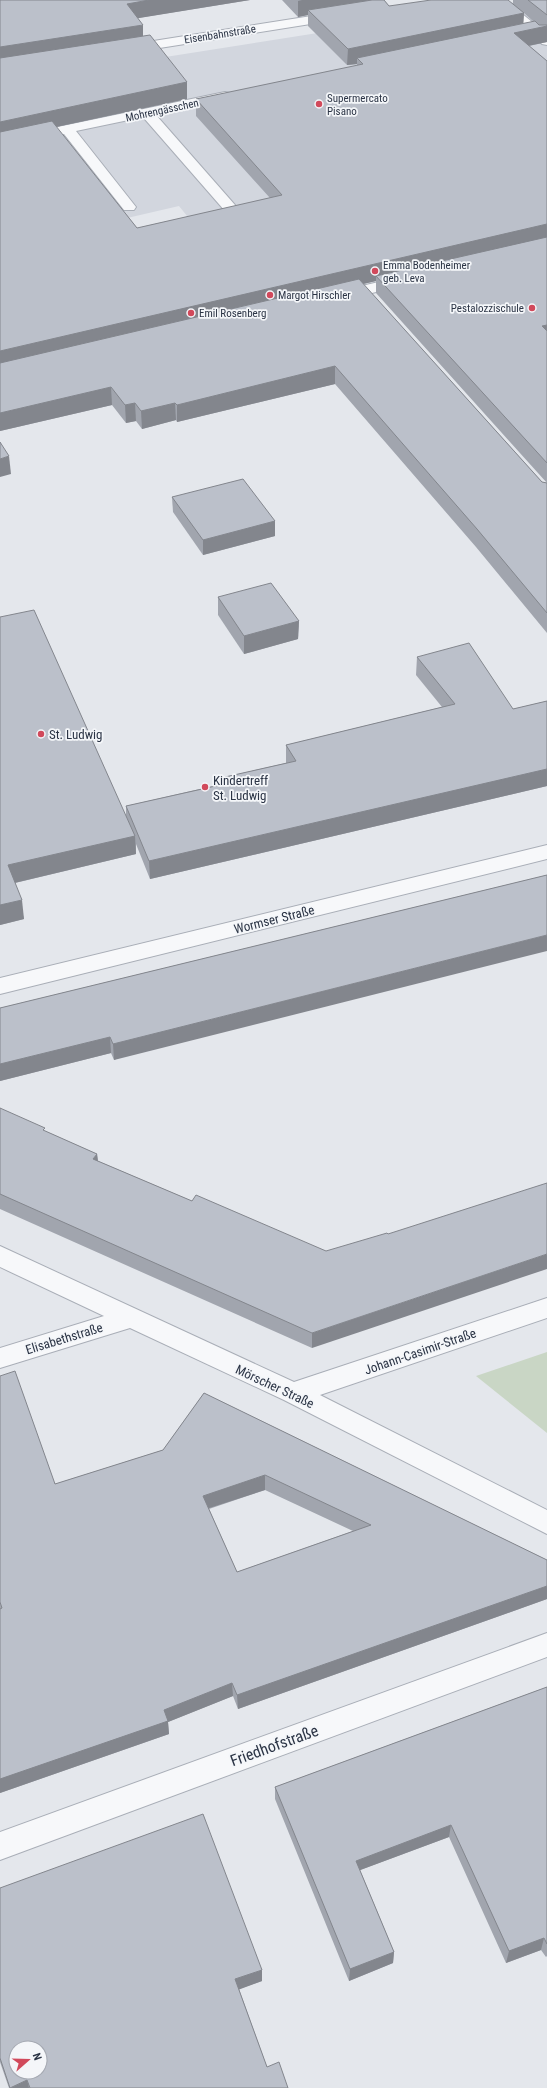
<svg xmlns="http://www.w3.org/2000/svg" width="547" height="2088" font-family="'Roboto Condensed',sans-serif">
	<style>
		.built { fill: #d2d6de }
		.green { fill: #c9d6c5 }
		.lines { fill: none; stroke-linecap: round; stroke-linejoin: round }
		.minor-casing { stroke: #a9aeb7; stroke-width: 2 }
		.minor { fill: #f7f8fa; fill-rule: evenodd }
		.wall { fill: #a1a5ae; fill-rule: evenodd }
		.shaded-wall { fill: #83868d }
		.building { fill: #bbc0ca; stroke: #83868d; fill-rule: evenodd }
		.poi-dot { fill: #d1495b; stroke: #f4f6f9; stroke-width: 1.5 }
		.labels { text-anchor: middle; stroke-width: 3.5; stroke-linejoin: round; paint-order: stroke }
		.far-street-label { font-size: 11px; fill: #2b3445; stroke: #f4f6f9 }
		.far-poi-label { font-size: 11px; fill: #2b3445; stroke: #f4f6f9; text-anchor: start }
		.poi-label { font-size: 13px; fill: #2b3445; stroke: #f4f6f9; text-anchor: start }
		.street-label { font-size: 13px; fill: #2b3445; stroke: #f4f6f9 }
		.near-street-label { font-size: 16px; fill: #2b3445; stroke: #f4f6f9 }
	</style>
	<rect width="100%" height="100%" fill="#e4e7ec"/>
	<!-- built -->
	<polygon class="built" points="528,0 547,0 547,94 507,159 196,227 179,206 97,225 0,83"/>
	<!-- green -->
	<polygon class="green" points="547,1352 547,1433 476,1376"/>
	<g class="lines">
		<!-- minor casing -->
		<g class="minor-casing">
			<g id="minor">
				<polygon points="490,0 505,0 547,34 547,45 542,44"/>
				<polygon points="337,12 342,13 344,16 342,19 128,53 121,49 128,45"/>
				<polygon points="225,92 230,93 232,96 230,99 156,115 235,205 237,208 235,211 225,211 143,117 76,131 136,207 134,210 124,210 64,134 0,147 0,139"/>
				<polygon points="404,276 410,278 412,281 410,284 338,301 332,299 330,296 332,293"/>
				<polygon points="547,845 547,859 0,994 0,978"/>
				<polygon points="0,1246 294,1382 547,1298 547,1318 320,1395 547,1510 547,1534 284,1400 130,1328 0,1368 0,1348 104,1316 0,1267"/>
				<polygon points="547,1633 547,1657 0,1860 0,1832"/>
			</g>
		</g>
		<!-- minor -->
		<use href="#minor" class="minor"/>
	</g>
	<!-- wall -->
	<g class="wall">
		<path d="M 0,0 L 250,0 L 138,18 L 143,36 L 187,82 L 187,99 L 56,127 L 137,228 L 270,198 L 196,116 L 196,99 L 357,66 L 357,64 L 347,65 L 308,26 L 308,15 L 298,17 L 282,0 L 384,0 L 389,6 L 513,4 L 513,0 L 547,0 L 547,42 L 529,46 L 547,61 L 547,483 L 376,293 L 376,281 L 363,284 L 542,482 L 547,483 L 547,633 L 476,547 L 335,384 L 177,422 L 176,420 L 142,429 L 136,421 L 126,423 L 112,405 L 0,431 ZM 524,13 L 534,22 L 523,24 Z"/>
		<polygon points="172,497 275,521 275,536 203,555 173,512"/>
		<polygon points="218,597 299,621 298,639 244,654 218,615"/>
		<polygon points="0,617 126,816 126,806 226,783 225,777 286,763 286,745 442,707 416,675 417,657 513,709 547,701 547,786 150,879 136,844 136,854 15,883 24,919 0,925"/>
		<polygon points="547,875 114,1060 111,1053 0,1081 0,1008"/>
		<polygon points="0,1108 45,1131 97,1154 98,1161 192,1201 326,1251 312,1348 0,1209"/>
		<path d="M 0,1376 L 55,1484 L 163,1450 L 204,1393 L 547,1560 L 547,1599 L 238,1709 L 233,1696 L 168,1722 L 169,1734 L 0,1793 ZM 265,1490 L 353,1531 L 237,1572 L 209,1509 Z"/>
		<polygon points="547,1687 547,1956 546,1957 541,1950 506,1963 449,1837 360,1870 394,1952 393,1963 349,1981 275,1799 275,1787"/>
		<polygon points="0,1888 262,1970 262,1981 239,1989 267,2067 288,2088 9,2088 0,2062"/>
	</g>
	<!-- shaded-wall -->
	<g class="shaded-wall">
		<polygon points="149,0 250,0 127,20 127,4"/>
		<polygon points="302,0 373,0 308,10 308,15 298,17 298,1"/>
		<polygon points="524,13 523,29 357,58 357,64 347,65 348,49"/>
		<polygon points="143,25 143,41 0,64 0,47"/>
		<polygon points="547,26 547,42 513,49 514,33"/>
		<polygon points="187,82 187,99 0,139 0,122"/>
		<polygon points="547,224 547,241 376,276 376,281 0,369 0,351"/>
		<polygon points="547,325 547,342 542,326"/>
		<polygon points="335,366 335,384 177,422 177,405"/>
		<polygon points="111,387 112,405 0,431 0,413"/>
		<polygon points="135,403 136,421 126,423 125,405"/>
		<polygon points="175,403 176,420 142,429 141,411"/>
		<polygon points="9,456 11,474 0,477 0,459"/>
		<polygon points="275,521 275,536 203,555 203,540"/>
		<polygon points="299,621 298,639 244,654 244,636"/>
		<polygon points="547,769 547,786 150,879 149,861"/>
		<polygon points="135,836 136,854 10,884 8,865"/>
		<polygon points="22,900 24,919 0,925 0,905"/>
		<polygon points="547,935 547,951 114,1060 113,1044"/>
		<polygon points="110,1037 111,1053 0,1081 0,1064"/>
		<polygon points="97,1154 99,1170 93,1159"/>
		<polygon points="547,1254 547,1269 312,1348 312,1333"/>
		<polygon points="265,1475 265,1490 203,1510 203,1496"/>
		<polygon points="547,1586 547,1599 238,1709 237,1695"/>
		<polygon points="232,1683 233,1696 168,1722 169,1734 0,1793 0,1779 164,1710"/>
		<polygon points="451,1825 449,1837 355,1872 356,1861"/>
		<polygon points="544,1938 541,1950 506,1963 509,1951"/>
		<polygon points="394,1952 393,1963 349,1981 350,1969"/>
		<polygon points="262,1970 262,1981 235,1991 235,1979"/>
		<polygon points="27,2080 29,2088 11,2088"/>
	</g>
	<!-- building -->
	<g class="building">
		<polygon points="0,0 149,0 127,4 143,25 0,47"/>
		<polygon points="372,0 384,0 389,6 431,0 508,0 524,13 348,49 308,10"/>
		<polygon points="528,0 547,0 547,15"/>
		<polygon points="535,21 539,25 547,25 547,26 514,33 547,61 547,224 0,351 0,132 52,121 137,228 282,195 196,99 363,64 357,58"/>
		<polygon points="150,35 187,82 0,122 0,58"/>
		<polygon points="547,237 547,325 542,326 547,331 547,463 376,276"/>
		<polygon points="359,279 542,482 547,483 547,613 477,529 335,366 177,405 175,403 141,411 135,403 125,405 111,387 0,413 0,363"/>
		<polygon points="0,442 9,456 0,459"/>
		<polygon points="243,479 275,521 203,540 172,497"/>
		<polygon points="271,583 299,621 244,636 218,597"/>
		<polygon points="34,610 135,836 8,865 22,900 0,905 0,617"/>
		<polygon points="469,643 513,709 547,701 547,769 149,861 126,806 229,783 225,777 296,761 286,745 455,704 417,657"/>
		<polygon points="547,875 547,935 113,1044 110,1037 0,1064 0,1008"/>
		<polygon points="0,1108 45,1128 43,1130 97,1154 93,1159 192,1201 196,1195 326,1251 387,1233 388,1234 547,1183 547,1254 312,1333 0,1194"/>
		<path d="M 15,1371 L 55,1484 L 163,1450 L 204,1393 L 547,1560 L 547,1586 L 237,1695 L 232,1683 L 164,1710 L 168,1721 L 0,1779 L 0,1609 L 2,1608 L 0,1602 L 0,1376 ZM 265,1475 L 371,1525 L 237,1572 L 203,1496 Z"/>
		<polygon points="547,1687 547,1944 544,1938 509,1951 451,1825 356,1861 394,1952 350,1969 275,1787"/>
		<path d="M 203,1814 L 262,1970 L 235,1979 L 267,2067 L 279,2062 L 288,2088 L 30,2088 L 27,2080 L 10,2088 L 0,2058 L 0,1888 ZM 16,2048 L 40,2048 L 40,2072 L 16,2072 Z"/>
	</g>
	<!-- markers -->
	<g class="poi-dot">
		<circle cx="319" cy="104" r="4"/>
		<circle cx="375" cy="271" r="4"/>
		<circle cx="270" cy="295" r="4"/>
		<circle cx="532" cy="308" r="4"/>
		<circle cx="191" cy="313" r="4"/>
		<circle cx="41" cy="734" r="4"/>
		<circle cx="205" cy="787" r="4"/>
	</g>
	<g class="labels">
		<!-- far-street labels -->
		<g class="far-street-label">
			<text transform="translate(220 34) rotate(-9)" y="4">Eisenbahnstraße</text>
			<text transform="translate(162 110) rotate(-12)" y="4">Mohrengässchen</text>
		</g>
		<!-- far-poi labels -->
		<g class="far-poi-label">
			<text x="327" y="102">Supermercato<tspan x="327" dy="13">Pisano</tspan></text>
			<text x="383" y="269">Emma Bodenheimer<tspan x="383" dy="13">geb. Leva</tspan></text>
			<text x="278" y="299">Margot Hirschler</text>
			<text x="524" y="312" text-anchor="end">Pestalozzischule</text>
			<text x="199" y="317">Emil Rosenberg</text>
		</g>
		<!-- poi labels -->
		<g class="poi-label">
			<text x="49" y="739">St. Ludwig</text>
			<text x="213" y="785">Kindertreff<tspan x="213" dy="15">St. Ludwig</tspan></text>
		</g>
		<!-- street labels -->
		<g class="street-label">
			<text transform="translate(274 919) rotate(-14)" y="5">Wormser Straße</text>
			<text transform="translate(64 1338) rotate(-17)" y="5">Elisabethstraße</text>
			<text transform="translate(420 1351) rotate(-19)" y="5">Johann-Casimir-Straße</text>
			<text transform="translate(275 1386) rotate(25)" y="5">Mörscher Straße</text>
		</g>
		<!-- near-street labels -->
		<g class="near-street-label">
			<text transform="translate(274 1745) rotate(-20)" y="6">Friedhofstraße</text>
		</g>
	</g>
	<!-- north arrow -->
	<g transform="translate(28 2060) rotate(70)"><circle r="19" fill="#f4f6f9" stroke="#a4a8b1"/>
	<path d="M0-3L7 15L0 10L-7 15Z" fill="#d1495b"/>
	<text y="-6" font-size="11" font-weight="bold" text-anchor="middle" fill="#2b3445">N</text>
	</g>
</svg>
